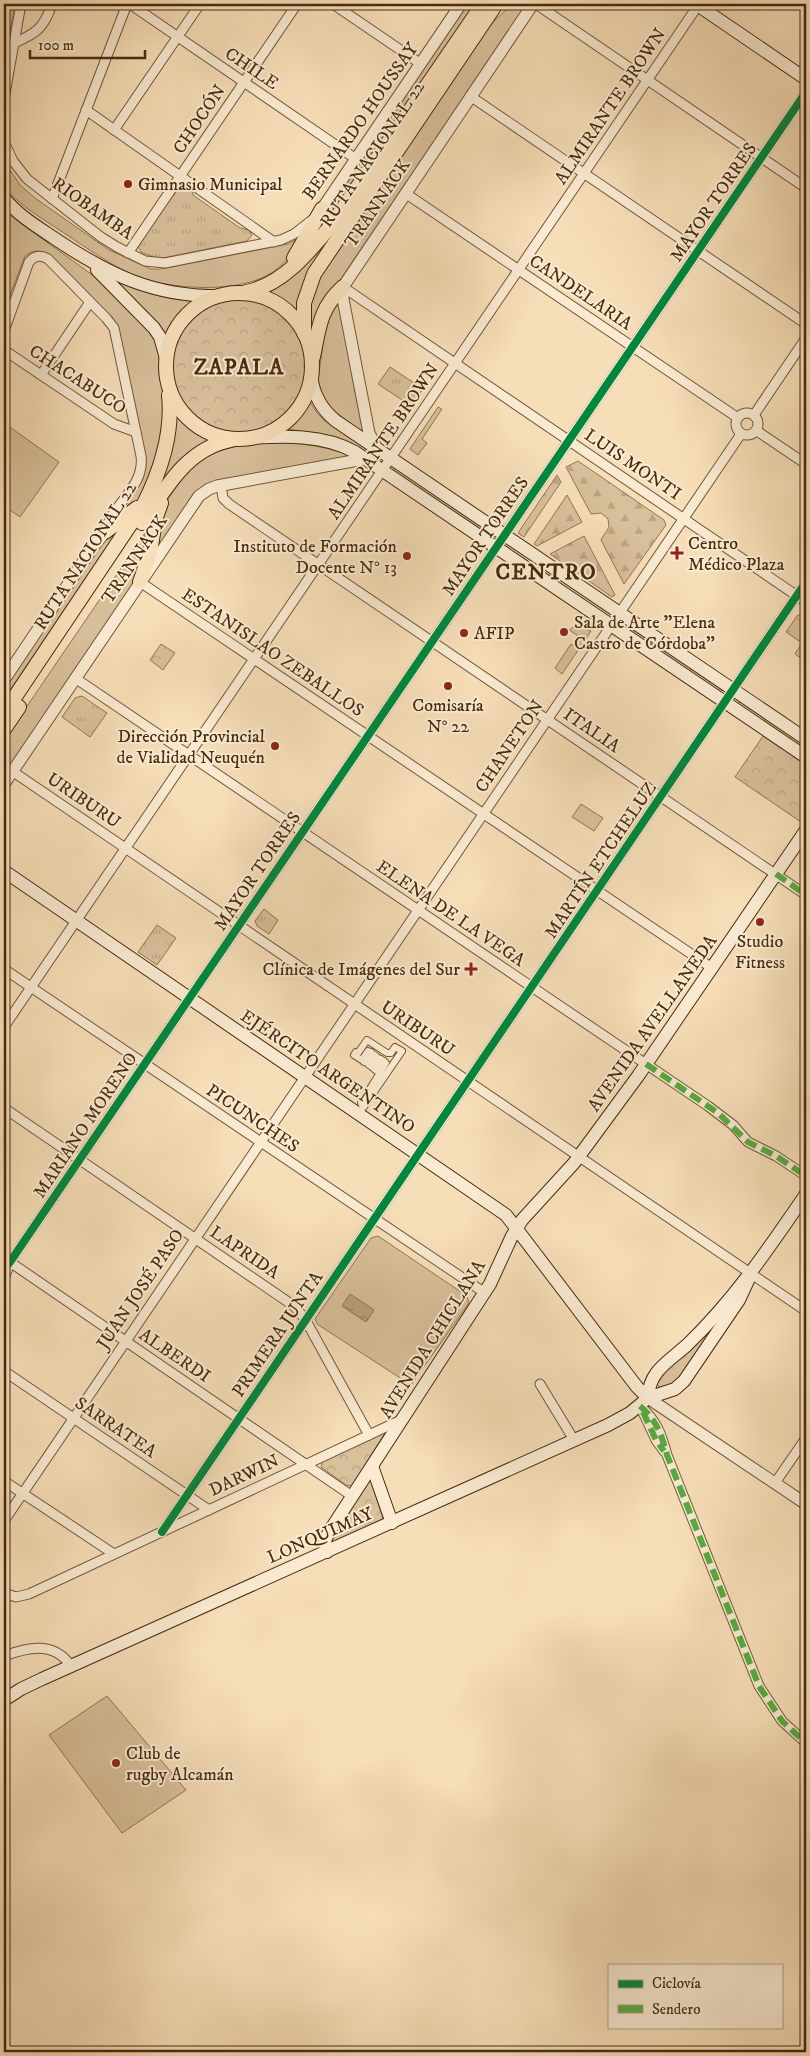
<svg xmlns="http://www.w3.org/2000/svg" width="810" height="2056" font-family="'IM FELL DW Pica',serif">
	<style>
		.grass { fill: url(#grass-tufts); stroke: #907654 }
		.forest { fill: url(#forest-firs); stroke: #907654 }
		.park { fill: url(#park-crowns); stroke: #907654 }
		.garden { fill: #d8c09b; stroke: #907654 }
		.water { fill: url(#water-ripples); stroke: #8c7251 }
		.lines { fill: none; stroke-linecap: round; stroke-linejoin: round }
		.pedestrian-casing { stroke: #735838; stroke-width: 8 }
		.minor-casing { stroke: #735838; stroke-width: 11 }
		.tertiary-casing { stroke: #735838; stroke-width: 13 }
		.secondary-casing { stroke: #472b0e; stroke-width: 14 }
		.primary-casing { stroke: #472b0e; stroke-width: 16 }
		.pedestrian { stroke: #f9ead1; stroke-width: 6 }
		.minor { stroke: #f9ead1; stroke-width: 9 }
		.tertiary { stroke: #f9ead1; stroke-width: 11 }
		.secondary { stroke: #f9ead1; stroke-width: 12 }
		.primary { stroke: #f6deb8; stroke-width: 14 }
		.quiet { stroke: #56ab41; stroke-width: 6; stroke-dasharray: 12 6; stroke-linecap: butt }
		.cycleway-casing { stroke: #f9ead1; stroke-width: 11 }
		.cycleway { stroke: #00873e; stroke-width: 8 }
		.poi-dot { fill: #8f2418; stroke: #f9ead1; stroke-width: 2 }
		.labels { text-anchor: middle; stroke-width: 4; stroke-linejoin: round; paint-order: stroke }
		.street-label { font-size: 18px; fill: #472b0e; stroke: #f9ead1 }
		.poi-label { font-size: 18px; fill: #472b0e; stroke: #f9ead1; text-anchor: start }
		.district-label { font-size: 22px; font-weight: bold; letter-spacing: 1px; fill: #472b0e; stroke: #f9ead1 }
	</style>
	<defs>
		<pattern id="grass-tufts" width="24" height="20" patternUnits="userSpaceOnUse" patternTransform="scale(1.25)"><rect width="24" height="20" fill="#d8c09b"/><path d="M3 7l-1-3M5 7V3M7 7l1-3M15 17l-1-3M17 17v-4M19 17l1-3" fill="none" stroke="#bba584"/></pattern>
		<pattern id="forest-firs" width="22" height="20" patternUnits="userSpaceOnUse" patternTransform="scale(1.25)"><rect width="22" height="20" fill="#d8c09b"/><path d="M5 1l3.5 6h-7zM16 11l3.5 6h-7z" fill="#bba584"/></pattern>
		<pattern id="park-crowns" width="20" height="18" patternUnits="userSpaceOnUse" patternTransform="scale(1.25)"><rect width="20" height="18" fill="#d8c09b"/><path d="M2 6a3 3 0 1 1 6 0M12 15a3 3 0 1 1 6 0" fill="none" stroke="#bba584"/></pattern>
		<pattern id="water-ripples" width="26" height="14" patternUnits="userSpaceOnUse" patternTransform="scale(1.25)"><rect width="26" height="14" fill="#baa17e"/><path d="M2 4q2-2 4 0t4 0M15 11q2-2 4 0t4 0" fill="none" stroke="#998366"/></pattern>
	</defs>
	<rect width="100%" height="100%" fill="#f6deb8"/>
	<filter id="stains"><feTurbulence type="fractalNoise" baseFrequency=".004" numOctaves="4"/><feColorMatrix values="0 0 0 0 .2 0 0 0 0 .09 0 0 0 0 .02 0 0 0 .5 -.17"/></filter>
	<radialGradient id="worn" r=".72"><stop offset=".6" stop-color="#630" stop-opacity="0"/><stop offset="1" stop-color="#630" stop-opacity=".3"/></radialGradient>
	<!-- grass -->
	<g class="grass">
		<polygon points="182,185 192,190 193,195 240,228 249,230 252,235 247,241 158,259 141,252 138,246 139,243 176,189"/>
		<polygon points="390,367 423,389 411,406 378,384"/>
		<polygon points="801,614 806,618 806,662 795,654 802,643 786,632 797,616"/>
		<polygon points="82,696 107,713 90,737 62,717 75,698"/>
		<polygon points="264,909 278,920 269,934 257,926 255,921"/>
		<polygon points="157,925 176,938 157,965 138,952"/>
	</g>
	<!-- forest -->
	<g class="forest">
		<polygon points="578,461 664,520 666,525 624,584 601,540 609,527 608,519 601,513 591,514 566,467"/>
		<polygon points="557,475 561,482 524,537 518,533"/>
		<polygon points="567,495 582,522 537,546 534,544"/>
		<polygon points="584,536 615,595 612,597 550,554"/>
	</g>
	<!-- park -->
	<g class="park">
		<circle cx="239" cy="366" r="68"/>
		<polygon points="395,467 494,535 492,538 392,471"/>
		<polygon points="624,621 723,690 721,692 620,626"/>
		<polygon points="161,644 175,653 163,670 150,660"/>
		<polygon points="741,700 806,741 806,755 737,705"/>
		<polygon points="763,736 806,765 806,815 801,822 735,777"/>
		<path d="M 729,1303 L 680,1380 L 662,1388 C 657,1386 656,1384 656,1378 Z"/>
		<polygon points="386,1431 352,1486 346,1485 321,1467 323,1460"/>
		<polygon points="370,1478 383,1519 335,1542 332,1542 331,1537"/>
	</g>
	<!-- garden -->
	<g class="garden">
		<polygon points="4,4 15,4 4,64"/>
		<polygon points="466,4 477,4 333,215 305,246 322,215"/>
		<polygon points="512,4 527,4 321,308 312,345 308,317 315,285 488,27"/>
		<path d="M 4,161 L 20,185 L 35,198 L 109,250 L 151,269 L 161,269 L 288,244 L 296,240 L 307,231 C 297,247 288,261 273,272 C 240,294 171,290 136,276 C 110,265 87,248 64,233 C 43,219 20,206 4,187 Z"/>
		<path d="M 4,211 L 98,279 L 144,324 L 155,340 L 159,351 L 160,379 L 165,398 L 160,446 L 141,498 L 114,522 L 143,479 L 146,465 L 117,325 L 112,317 L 49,256 C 41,249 33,250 25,256 L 4,311 Z"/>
		<path d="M 346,215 C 327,245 302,275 296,311 L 294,312 L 281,301 L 269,296 L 269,293 L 283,283 Z"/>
		<path d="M 117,282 C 140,291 164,299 189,301 L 191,303 L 176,320 L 165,337 Z"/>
		<polygon points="338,300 363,433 329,407 321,394 318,380 326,322"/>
		<polygon points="308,399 317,413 326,422 379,458 380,460 314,433 288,429 287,426 298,416"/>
		<polygon points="438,407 442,409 422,439 427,443 418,455 410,449"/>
		<polygon points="176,415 179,415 189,426 208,437 209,440 153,494"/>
		<polygon points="4,423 59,462 20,517 4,506"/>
		<path d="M 275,442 C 303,443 327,447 353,456 L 216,482 L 153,555 C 156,540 158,523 163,509 C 166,501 172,493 177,486 C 203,447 232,446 275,442 Z"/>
		<polygon points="132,515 4,703 4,688 101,544"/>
		<polygon points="149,527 148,544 135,583 4,774 4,740"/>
		<polygon points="576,625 591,631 562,674 555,668 571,644 574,646 580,637 569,630"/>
		<polygon points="581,804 603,818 594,831 572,817"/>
		<polygon points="378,1236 467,1296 469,1303 411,1385 317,1324 315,1319 371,1238"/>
		<polygon points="107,1696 186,1790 122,1833 49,1735"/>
	</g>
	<!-- water -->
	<polygon class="water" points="350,1294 374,1310 366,1322 342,1306"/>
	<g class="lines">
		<!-- pedestrian casing -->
		<g class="pedestrian-casing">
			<polygon id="pedestrian" points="367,1040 387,1053 391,1053 395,1047 402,1051 363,1108 361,1103 386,1063 384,1061 377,1071 374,1069 381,1059 378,1058 372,1067 369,1065 376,1056 373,1054 367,1063 364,1062 371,1052 368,1051 362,1060 354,1055 356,1052 358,1053"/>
		</g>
		<!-- minor casing -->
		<g class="minor-casing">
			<g id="minor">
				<polyline points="130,4 356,159"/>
				<polyline points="333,4 421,64"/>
				<polyline points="536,4 806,188"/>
				<path d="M 14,43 C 37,33 44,28 52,4"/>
				<polyline points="470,96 806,324"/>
				<polyline points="4,99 21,4"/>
				<polyline points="86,110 274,242"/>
				<polyline points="114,130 200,4"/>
				<polyline points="4,142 13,161 27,179 101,237 117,247 145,261 165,263 281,240 294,234 312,220"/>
				<polyline points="405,193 738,418"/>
				<polyline points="52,199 127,4"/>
				<polyline points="128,253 297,4"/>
				<polyline points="343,287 806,602"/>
				<path d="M 4,331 L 29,262 C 35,255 41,255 48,259 L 106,318 L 114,328 L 141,456 C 145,487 113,503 105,531"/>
				<polyline points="4,350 114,424 136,432"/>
				<polyline points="41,375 90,302"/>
				<circle cx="747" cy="424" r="11"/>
				<polyline points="754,415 806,338"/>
				<polyline points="757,431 806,464"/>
				<polyline points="221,485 223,498 229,504 806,895"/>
				<polyline points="140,582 712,968"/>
				<polyline points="75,678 708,1106 733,1125 748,1142 776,1156 806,1176"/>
				<polyline points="12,771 806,1311"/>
				<polyline points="4,969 485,1293"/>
				<polyline points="4,1027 699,4"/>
				<polyline points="4,1108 294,1306 305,1319 369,1435"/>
				<polyline points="4,1258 352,1496"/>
				<polyline points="4,1269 10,1262 806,92"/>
				<polyline points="4,1279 10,1262"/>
				<polyline points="4,1371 209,1510"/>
				<polyline points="540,1384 574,1440"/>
				<path d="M 640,1406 C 657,1421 661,1433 667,1455 L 759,1686 L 782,1721 L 806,1743"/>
				<polyline points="643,1412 656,1440 664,1451"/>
				<polyline points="4,1481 114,1554"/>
				<polyline points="775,1483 806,1438"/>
				<polyline points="4,1521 741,434"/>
				<polyline points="162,1532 806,582"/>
				<polyline points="4,1593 16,1597 29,1594 401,1420"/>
				<path d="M 4,1656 C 28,1647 54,1641 71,1666"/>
			</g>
		</g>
		<!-- tertiary casing -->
		<g class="tertiary-casing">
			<g id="tertiary">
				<polyline points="322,209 461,4"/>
				<polyline points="376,447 369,433 343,299 343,287 533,4"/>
				<polyline points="4,680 93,547 105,532"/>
				<polyline points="4,784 199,496 209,489 217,486 364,459"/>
				<polyline points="648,1398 806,1504"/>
			</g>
		</g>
		<!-- secondary casing -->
		<g class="secondary-casing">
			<g id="secondary">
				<polyline points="696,4 806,79"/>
				<path d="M 4,198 C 18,215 36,226 54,238 C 109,275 154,297 221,296"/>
				<polyline points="97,270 154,328 160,337 166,358"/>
				<path d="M 311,375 C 313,394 321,409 336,421 L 806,739"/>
				<path d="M 248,438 C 284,436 323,434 355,452 L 806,757"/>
				<polyline points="4,871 506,1215 637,1387 648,1398"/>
				<path d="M 648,1398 C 649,1371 668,1362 687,1345 C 734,1300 769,1248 806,1194"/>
				<polyline points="372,1466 392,1523"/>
				<polyline points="327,1552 325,1540 329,1532 490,1284 512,1236 522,1220 574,1163 638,1076 806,830"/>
				<polyline points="4,1700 21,1689 42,1679 608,1425 630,1413 648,1398 675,1389 684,1381 739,1300 751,1274"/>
			</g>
		</g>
		<!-- primary casing -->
		<g class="primary-casing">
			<g id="primary">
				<polyline points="294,258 322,209"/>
				<path d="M 246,292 C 283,285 310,251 333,223 L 483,4"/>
				<circle cx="239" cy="366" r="73"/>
				<polyline points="304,333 304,303 314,274 496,4"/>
				<path d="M 313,357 C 319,327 320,308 343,287"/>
				<path d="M 142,523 C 166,488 186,449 231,440"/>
				<polyline points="105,532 137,508"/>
				<polyline points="140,582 150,553 155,520 161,503"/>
				<path d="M 4,713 L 144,504 C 161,470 173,434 169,395"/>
				<polyline points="4,729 19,707"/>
			</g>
		</g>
		<!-- pedestrian -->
		<use href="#pedestrian" class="pedestrian"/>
		<!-- minor -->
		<use href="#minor" class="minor"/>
		<!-- tertiary -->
		<use href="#tertiary" class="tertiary"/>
		<!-- secondary -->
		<use href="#secondary" class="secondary"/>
		<!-- primary -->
		<use href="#primary" class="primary"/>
		<!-- quiet -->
		<g class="quiet">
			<polyline points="776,874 806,895"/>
			<polyline points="646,1064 718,1113 748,1142 776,1156 806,1176"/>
			<path d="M 640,1406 C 657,1421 661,1433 667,1455 L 759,1686 L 782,1721 L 806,1743"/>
			<polyline points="643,1412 656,1440 664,1451"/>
		</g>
		<!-- cycleway casing -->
		<g class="cycleway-casing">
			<g id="cycleway">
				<polyline points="4,1269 10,1262 806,92"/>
				<polyline points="162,1532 806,582"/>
			</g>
		</g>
		<!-- cycleway -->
		<use href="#cycleway" class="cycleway"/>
	</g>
	<!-- markers -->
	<g class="poi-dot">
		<circle cx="128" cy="184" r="5"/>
		<path d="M674.5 545.5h5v5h5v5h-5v5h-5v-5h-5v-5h5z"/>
		<circle cx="407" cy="556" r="5"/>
		<circle cx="564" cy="632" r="5"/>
		<circle cx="464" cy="633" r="5"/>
		<circle cx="448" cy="686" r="5"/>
		<circle cx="275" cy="746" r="5"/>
		<circle cx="760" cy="922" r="5"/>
		<path d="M468.5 961.5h5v5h5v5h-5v5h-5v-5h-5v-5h5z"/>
		<circle cx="116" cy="1763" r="5"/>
	</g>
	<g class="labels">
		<!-- street labels -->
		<g class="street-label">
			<text transform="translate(252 68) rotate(34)" y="6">CHILE</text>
			<text transform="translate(610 106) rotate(-56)" y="6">ALMIRANTE BROWN</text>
			<text transform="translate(199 119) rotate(-56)" y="6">CHOCÓN</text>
			<text transform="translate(360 121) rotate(-55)" y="6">BERNARDO HOUSSAY</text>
			<text transform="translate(372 154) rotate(-56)" y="6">RUTA NACIONAL 22</text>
			<text transform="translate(713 202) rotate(-56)" y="6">MAYOR TORRES</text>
			<text transform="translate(377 203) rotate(-56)" y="6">TRANNACK</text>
			<text transform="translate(93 208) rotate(35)" y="6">RIOBAMBA</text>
			<text transform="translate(581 292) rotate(34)" y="6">CANDELARIA</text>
			<text transform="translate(78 379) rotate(33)" y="6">CHACABUCO</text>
			<text transform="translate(383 441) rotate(-56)" y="6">ALMIRANTE BROWN</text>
			<text transform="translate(633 464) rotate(34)" y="6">LUIS MONTI</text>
			<text transform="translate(485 536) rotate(-56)" y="6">MAYOR TORRES</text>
			<text transform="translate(85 556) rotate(-57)" y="6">RUTA NACIONAL 22</text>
			<text transform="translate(134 559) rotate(-56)" y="6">TRANNACK</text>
			<text transform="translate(273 652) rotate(34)" y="6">ESTANISLAO ZEBALLOS</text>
			<text transform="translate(592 730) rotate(34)" y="6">ITALIA</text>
			<text transform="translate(509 746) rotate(-56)" y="6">CHANETON</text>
			<text transform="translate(84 800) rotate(34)" y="6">URIBURU</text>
			<text transform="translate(600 860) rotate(-56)" y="6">MARTÍN ETCHELUZ</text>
			<text transform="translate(257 871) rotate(-56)" y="6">MAYOR TORRES</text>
			<text transform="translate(451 913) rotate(34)" y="6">ELENA DE LA VEGA</text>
			<text transform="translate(652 1023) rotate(-55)" y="6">AVENIDA AVELLANEDA</text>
			<text transform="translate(418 1028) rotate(34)" y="6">URIBURU</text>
			<text transform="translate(328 1071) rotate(34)" y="6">EJÉRCITO ARGENTINO</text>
			<text transform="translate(253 1118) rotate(34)" y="6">PICUNCHES</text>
			<text transform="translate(85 1125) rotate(-56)" y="6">MARIANO MORENO</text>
			<text transform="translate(245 1252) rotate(34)" y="6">LAPRIDA</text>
			<text transform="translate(140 1289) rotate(-56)" y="6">JUAN JOSÉ PASO</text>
			<text transform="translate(277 1334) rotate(-56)" y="6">PRIMERA JUNTA</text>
			<text transform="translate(432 1339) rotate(-58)" y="6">AVENIDA CHICLANA</text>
			<text transform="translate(175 1355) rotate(34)" y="6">ALBERDI</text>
			<text transform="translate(116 1427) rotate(34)" y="6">SARRATEA</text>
			<text transform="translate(244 1475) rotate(-25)" y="6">DARWIN</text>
			<text transform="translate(320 1535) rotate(-24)" y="6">LONQUIMAY</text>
		</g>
		<!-- poi labels -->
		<g class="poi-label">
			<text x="138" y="190">Gimnasio Municipal</text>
			<text x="688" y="549">Centro<tspan x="688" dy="21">Médico Plaza</tspan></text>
			<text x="397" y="552" text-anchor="end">Instituto de Formación<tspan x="397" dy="21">Docente N° 13</tspan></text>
			<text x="574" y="628">Sala de Arte "Elena<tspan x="574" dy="21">Castro de Córdoba"</tspan></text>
			<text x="474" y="639">AFIP</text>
			<text x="448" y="711" text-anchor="middle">Comisaría<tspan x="448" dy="21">N° 22</tspan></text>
			<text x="265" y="742" text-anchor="end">Dirección Provincial<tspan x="265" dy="21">de Vialidad Neuquén</tspan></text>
			<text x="760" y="947" text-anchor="middle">Studio<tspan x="760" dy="21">Fitness</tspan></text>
			<text x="460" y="975" text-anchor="end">Clínica de Imágenes del Sur</text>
			<text x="126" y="1759">Club de<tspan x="126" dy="21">rugby Alcamán</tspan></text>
		</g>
		<!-- district labels -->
		<g class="district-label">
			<text x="239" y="374">ZAPALA</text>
			<text x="546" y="579">CENTRO</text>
		</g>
	</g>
	<!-- margin -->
	<rect width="810" height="2056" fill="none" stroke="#f6deb8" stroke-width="20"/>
	<rect x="5" y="5" width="800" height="2046" fill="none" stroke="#472b0e" stroke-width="2.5"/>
	<rect x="10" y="10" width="790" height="2036" fill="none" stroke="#472b0e"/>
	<!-- legend -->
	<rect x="608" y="1964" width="175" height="65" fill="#f9ead1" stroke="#b29e83"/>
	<rect x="618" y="1980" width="25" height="8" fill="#00873e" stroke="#b29e83"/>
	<text x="652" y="1988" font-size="15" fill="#472b0e">Ciclovía</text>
	<rect x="618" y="2005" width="25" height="8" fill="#56ab41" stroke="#b29e83"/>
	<text x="652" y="2014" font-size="15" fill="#472b0e">Sendero</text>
	<!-- scale -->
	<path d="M30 50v8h115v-8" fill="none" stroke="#472b0e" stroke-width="2.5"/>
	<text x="38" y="50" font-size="15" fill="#472b0e" stroke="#f9ead1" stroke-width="4" paint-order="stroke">100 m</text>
	<rect width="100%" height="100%" filter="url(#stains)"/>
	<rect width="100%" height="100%" fill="url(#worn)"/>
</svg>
